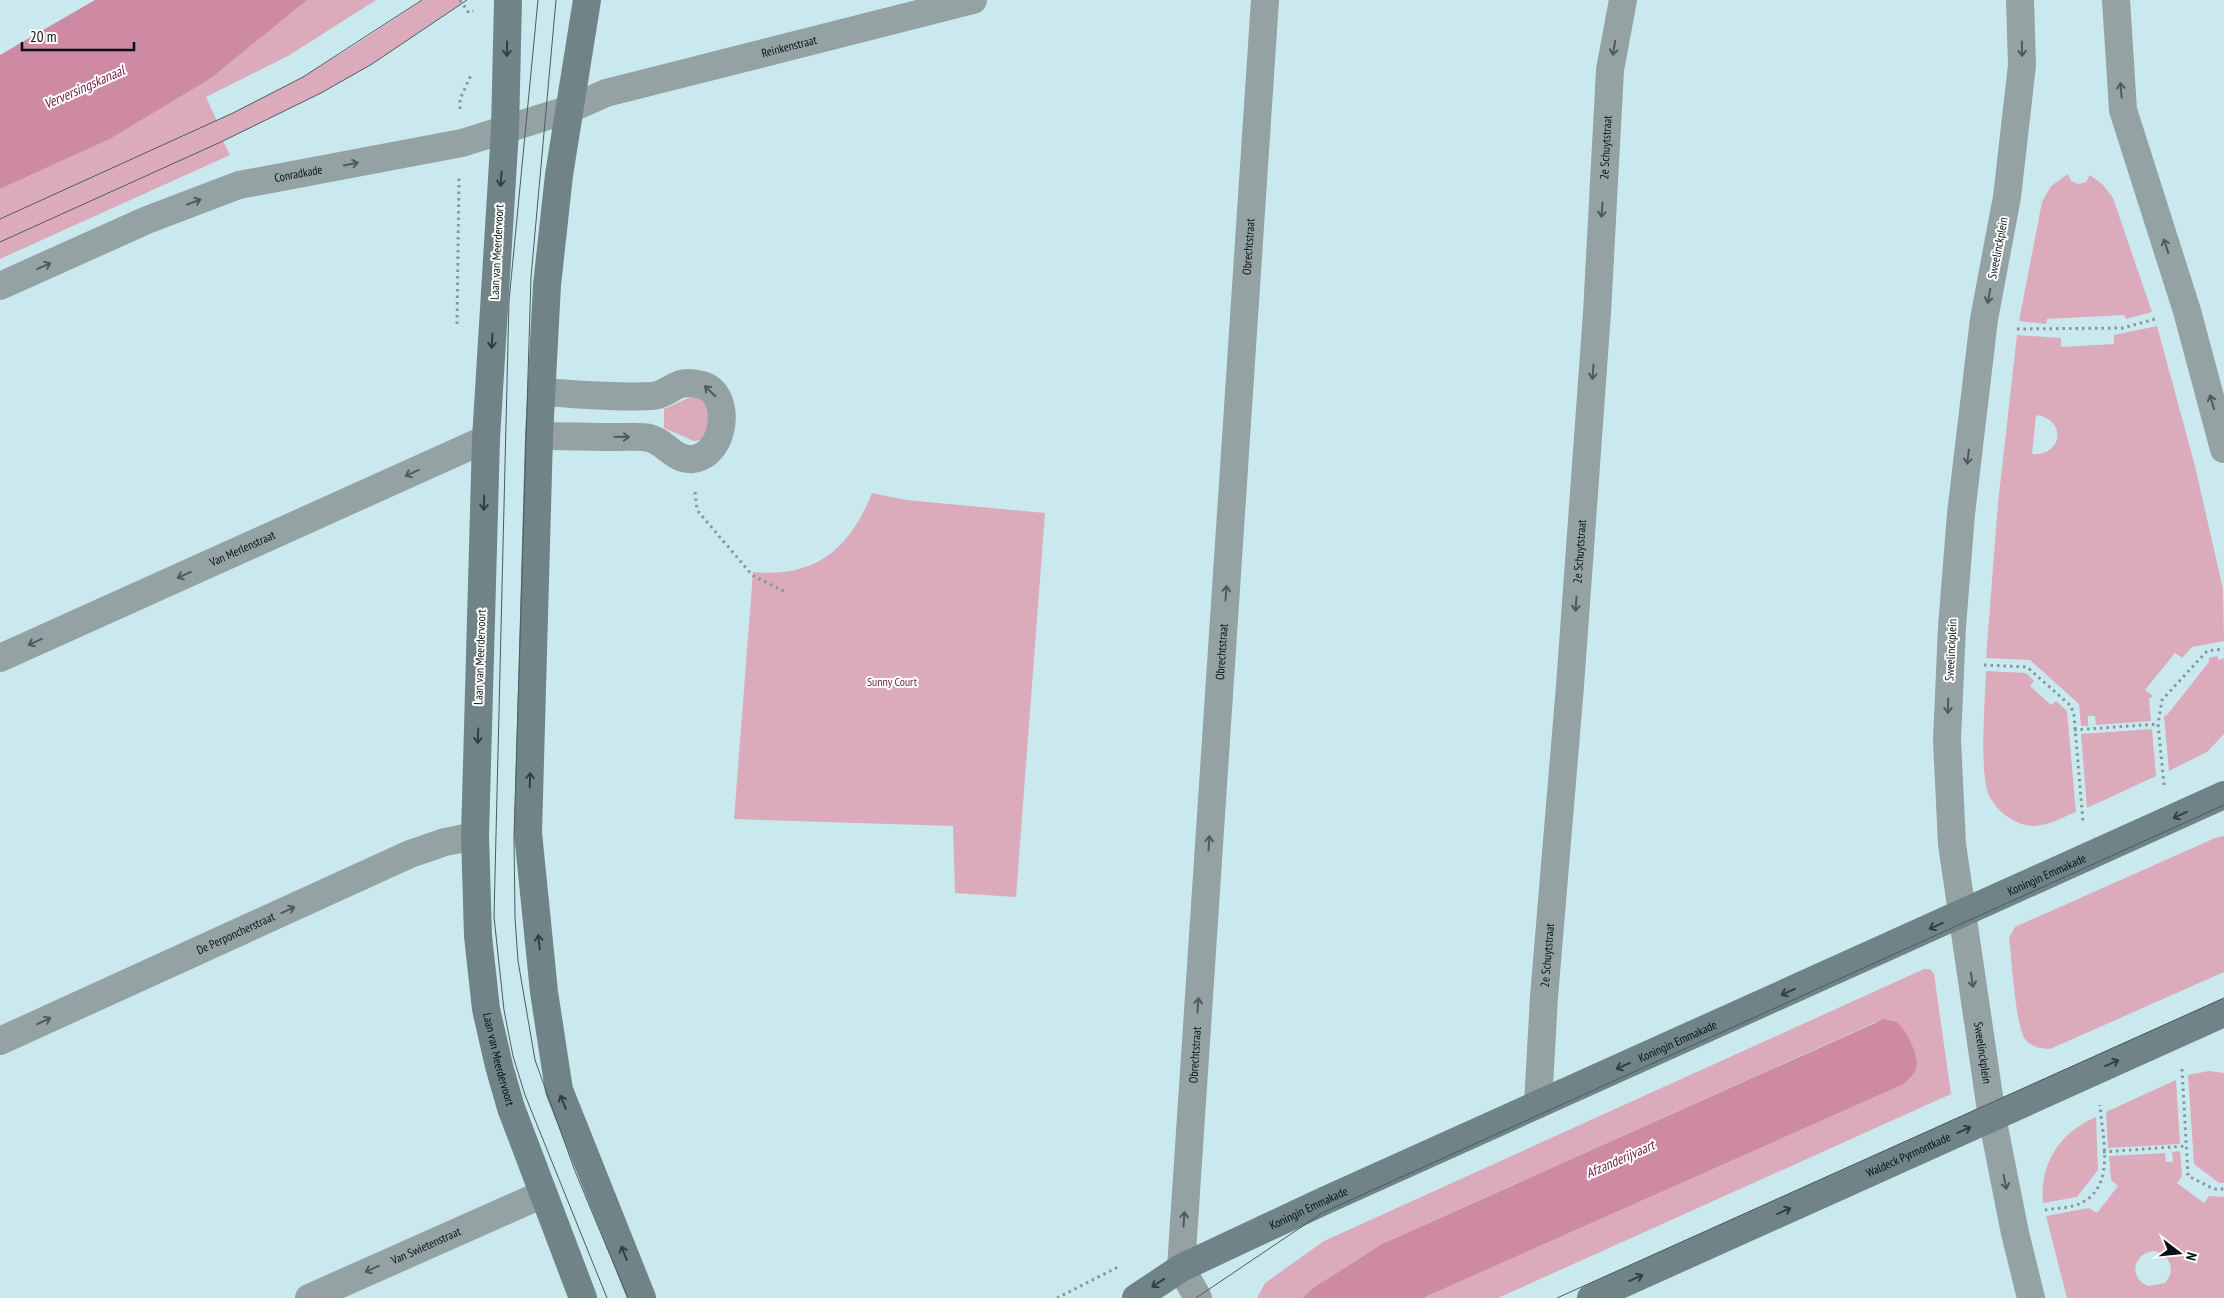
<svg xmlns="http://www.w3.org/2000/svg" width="2224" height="1298" font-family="'PT Sans Narrow',sans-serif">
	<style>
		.green { fill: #dbabbb; fill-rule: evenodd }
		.water { fill: #ce8aa2 }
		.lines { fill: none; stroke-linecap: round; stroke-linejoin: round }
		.path { stroke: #81989c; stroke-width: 3; stroke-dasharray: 2.5 4; stroke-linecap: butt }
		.street { stroke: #95a2a4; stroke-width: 28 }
		.secondary { stroke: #708386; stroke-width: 28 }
		.tram { stroke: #4b5c5f; stroke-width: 1 }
		.oneway { stroke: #4e5a5c }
		.oneway2 { stroke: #313f41 }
		.labels { text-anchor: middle; stroke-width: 4; stroke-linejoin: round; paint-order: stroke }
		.street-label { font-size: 12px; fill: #071113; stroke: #fff }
		.park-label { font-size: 12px; fill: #732347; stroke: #fff }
		.water-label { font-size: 14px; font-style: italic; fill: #722145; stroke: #fff }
	</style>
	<rect width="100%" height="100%" fill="#cae9ee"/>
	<!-- green -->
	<g class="green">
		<polygon points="307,0 376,0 288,56 206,97 217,121 303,77 358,43 423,0 460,0 462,3 372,64 321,93 223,141 230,155 0,259 0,189 110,139 210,79"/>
		<polygon points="2068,174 2071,181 2078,184 2086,182 2090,175 2103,185 2113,198 2152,312 2126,319 2124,315 2047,319 2046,324 2019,321 2042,202 2051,186"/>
		<path d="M 2157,326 L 2195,466 L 2223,589 L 2224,641 L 2192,647 L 2182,658 L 2175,653 L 2145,690 L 2153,696 L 2149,699 L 2151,721 L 2096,725 L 2095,716 L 2088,716 L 2088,726 L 2081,726 L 2079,704 L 2030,660 L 1986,658 L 1998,503 L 2017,335 L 2061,338 L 2061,347 L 2114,344 L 2114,335 ZM 2036,415 C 2068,419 2062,457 2032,454 Z"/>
		<path d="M 697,394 C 713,407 713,425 701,440 L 694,441 L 664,428 L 664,409 Z"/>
		<path d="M 872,493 L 906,500 L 1045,513 L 1016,897 L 955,893 L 953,826 L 734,819 L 753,572 C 815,578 849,550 872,493 Z"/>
		<polygon points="2217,656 2219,660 2224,658 2224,734 2207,752 2169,771 2164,716 2167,715 2209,662 2209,658"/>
		<path d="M 1986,671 L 2026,673 L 2034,681 L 2030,686 L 2051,705 L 2056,701 L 2067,711 L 2076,812 C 2063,817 2048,826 2033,826 C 2013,825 1993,809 1987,790 C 1980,762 1985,702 1986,671 Z"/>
		<polygon points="2152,729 2156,776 2087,808 2081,734"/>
		<path d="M 2224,836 L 2224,972 L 2050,1049 C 2041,1049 2031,1047 2025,1039 C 2016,1026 2012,965 2010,946 L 2009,938 L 2015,927 L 2215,838 Z"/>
		<path d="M 1924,969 L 1930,969 L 1934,974 L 1951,1094 L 1498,1298 L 1423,1298 L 1904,1084 C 1924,1068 1914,1046 1902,1028 L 1876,1022 L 1382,1244 L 1313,1288 L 1302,1298 L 1257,1298 L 1265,1283 L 1324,1241 Z"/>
		<polygon points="2209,1071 2224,1073 2224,1183 2219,1183 2194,1164 2188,1075"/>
		<polygon points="2176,1080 2180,1144 2108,1148 2106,1112"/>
		<path d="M 2096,1117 L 2098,1170 L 2077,1197 L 2043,1203 C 2039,1164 2060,1132 2096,1117 Z"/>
		<path d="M 2180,1151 L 2182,1176 L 2177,1183 L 2204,1203 L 2209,1196 L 2224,1197 L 2224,1298 L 2067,1298 L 2046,1216 L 2089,1208 L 2097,1213 L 2118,1186 L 2111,1180 L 2109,1156 L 2165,1153 L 2166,1162 L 2173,1162 L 2172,1152 ZM 2154,1251 C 2171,1255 2176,1271 2165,1283 L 2148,1286 C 2128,1278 2133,1253 2154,1251 Z"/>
	</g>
	<!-- water -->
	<g class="water">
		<polygon points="95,0 307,0 210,79 110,139 0,189 0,55"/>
		<path d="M 1884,1019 C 1887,1020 1893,1021 1896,1022 C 1906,1027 1920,1058 1916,1068 C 1914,1075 1909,1079 1904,1084 L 1423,1298 L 1302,1298 L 1313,1288 L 1382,1244 Z"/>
	</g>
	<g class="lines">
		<!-- path -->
		<g class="path">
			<polyline points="460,0 469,13 473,11"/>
			<polyline points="460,109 460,99 471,75"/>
			<polyline points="457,324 459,178"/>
			<polyline points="2017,329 2123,328 2155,319"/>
			<polyline points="695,492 697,510 752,575 787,593"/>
			<polyline points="1984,665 2027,667 2071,706 2074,715 2083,822"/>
			<polyline points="2074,730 2158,724"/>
			<polyline points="2164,785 2158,724 2162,700 2207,651 2224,649"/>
			<polyline points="2182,1069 2188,1176 2214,1189 2224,1189"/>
			<polyline points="2103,1152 2186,1146"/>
			<path d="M 2045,1210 C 2057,1208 2073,1208 2083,1202 C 2116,1184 2102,1136 2100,1105"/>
			<polyline points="1057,1298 1118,1267"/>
		</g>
		<!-- street -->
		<g class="street">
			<path id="s1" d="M 2020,0 L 2022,65 L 2007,197 L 1984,319 L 1961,514 L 1952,627 L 1947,740 L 1952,844 L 1992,1117 L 2015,1233 L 2031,1298"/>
			<polyline points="2116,0 2123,110 2187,311 2224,449"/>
			<path id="s2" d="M 0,286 L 147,220 L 239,185 L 462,143 L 570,109 L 606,93 L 973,0"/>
			<path d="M 539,436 C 566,436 592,437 619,437 C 629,437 640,436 649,438 C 665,441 674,461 693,459 C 727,454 732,393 702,385 C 674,377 671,395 652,396 C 616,398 578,394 542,392"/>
			<path id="s3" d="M 0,658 L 486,439"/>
			<path id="s4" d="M 0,1041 L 410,854 L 445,842 L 475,836"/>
			<path id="s5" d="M 1538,1104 L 1544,997 L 1570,686 L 1597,313 L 1610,70 L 1623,0"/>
			<path id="s6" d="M 309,1298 L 543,1194"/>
			<path id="s7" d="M 1198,1298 L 1181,1268 L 1265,0"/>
		</g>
		<!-- secondary -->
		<g class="secondary">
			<path id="s8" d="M 508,0 L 505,130 L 486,439 L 475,836 L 478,936 L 486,1009 L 499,1066 L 511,1108 L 583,1298"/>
			<polyline points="587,0 559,175 547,285 539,436 528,833 544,992 559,1090 642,1298"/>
			<path id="s9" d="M 1136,1298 L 1181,1268 L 1326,1200 L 2224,795"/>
			<path id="s10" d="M 1591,1298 L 2224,1013"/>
		</g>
		<!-- tram -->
		<g class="tram">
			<polyline points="538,0 509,301 494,917 504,1010 513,1056 525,1095 607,1298"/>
			<polyline points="556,0 531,277 514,837 515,917 518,961 535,1060 575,1171 628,1298"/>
			<polyline points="0,219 233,113 303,77 422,0"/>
			<polyline points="0,242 223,141 321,93 372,64 467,0"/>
			<polyline points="1196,1298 1322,1213 2224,805"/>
			<polyline points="1557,1298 2224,998"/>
		</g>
	</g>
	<!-- one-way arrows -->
	<defs><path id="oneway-shaft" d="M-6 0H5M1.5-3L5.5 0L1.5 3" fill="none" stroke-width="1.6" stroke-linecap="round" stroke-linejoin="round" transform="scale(1.25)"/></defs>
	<g class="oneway">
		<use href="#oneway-shaft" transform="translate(1614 48) rotate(100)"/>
		<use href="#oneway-shaft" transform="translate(2022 49) rotate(89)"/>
		<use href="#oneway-shaft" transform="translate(2121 90) rotate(-95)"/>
		<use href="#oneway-shaft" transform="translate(351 164) rotate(-11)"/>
		<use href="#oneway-shaft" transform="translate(194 202) rotate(-21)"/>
		<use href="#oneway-shaft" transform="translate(1602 210) rotate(94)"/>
		<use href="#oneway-shaft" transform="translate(2166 246) rotate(-108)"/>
		<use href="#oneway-shaft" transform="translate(44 266) rotate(-24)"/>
		<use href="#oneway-shaft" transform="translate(1989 296) rotate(101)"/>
		<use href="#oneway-shaft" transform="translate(1593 372) rotate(94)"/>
		<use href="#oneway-shaft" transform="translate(710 391) rotate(-136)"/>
		<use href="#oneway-shaft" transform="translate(2212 402) rotate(-106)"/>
		<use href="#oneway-shaft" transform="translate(622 437) rotate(1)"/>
		<use href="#oneway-shaft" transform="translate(1968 457) rotate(97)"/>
		<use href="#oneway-shaft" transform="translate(412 473) rotate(156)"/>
		<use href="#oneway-shaft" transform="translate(184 575) rotate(156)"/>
		<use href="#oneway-shaft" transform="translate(1226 593) rotate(-86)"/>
		<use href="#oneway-shaft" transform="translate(1576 604) rotate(94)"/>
		<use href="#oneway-shaft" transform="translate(35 642) rotate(156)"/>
		<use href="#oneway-shaft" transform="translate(1948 706) rotate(92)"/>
		<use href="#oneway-shaft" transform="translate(1209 843) rotate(-86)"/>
		<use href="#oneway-shaft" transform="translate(288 910) rotate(-25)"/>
		<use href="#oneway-shaft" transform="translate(1972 980) rotate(81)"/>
		<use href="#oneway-shaft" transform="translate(1198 1005) rotate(-86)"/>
		<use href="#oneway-shaft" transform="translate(44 1021) rotate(-25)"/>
		<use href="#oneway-shaft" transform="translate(2005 1182) rotate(79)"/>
		<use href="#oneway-shaft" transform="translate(1184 1219) rotate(-86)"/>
		<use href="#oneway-shaft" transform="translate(372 1269) rotate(156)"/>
	</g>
	<g class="oneway2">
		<use href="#oneway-shaft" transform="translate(507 49) rotate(91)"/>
		<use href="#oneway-shaft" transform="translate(501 179) rotate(95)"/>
		<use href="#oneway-shaft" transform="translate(492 341) rotate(93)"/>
		<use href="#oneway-shaft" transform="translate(484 503) rotate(92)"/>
		<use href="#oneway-shaft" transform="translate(478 736) rotate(92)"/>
		<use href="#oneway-shaft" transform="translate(530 780) rotate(-88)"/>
		<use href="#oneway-shaft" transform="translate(2180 815) rotate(155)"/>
		<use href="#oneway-shaft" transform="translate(1936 926) rotate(156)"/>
		<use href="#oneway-shaft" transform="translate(539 942) rotate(-96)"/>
		<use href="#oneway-shaft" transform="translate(1788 992) rotate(156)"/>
		<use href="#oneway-shaft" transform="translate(2112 1063) rotate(-24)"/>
		<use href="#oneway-shaft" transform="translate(1623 1066) rotate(156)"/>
		<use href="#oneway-shaft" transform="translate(563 1102) rotate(-112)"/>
		<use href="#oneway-shaft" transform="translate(1964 1130) rotate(-24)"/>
		<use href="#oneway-shaft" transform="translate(1784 1211) rotate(-24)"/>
		<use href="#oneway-shaft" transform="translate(624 1253) rotate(-112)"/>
		<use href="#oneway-shaft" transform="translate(1636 1278) rotate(-24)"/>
		<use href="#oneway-shaft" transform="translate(1158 1283) rotate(146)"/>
	</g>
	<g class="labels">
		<!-- street labels -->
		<g class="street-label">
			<text dy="4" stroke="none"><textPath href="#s2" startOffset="828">Reinkenstraat</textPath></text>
			<text dy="4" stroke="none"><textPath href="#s5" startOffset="959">2e Schuytstraat</textPath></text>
			<text dy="4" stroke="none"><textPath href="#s2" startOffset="320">Conradkade</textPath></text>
			<text dy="4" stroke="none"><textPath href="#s7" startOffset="1058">Obrechtstraat</textPath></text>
			<text transform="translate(1998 248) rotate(-79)" y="4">Sweelinckplein</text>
			<text transform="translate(497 252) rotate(-87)" y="4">Laan van Meerdervoort</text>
			<text dy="4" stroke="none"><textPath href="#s3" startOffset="266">Van Merlenstraat</textPath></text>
			<text dy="4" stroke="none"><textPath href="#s5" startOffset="554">2e Schuytstraat</textPath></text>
			<text transform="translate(1951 650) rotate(-87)" y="4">Sweelinckplein</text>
			<text dy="4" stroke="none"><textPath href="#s7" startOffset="652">Obrechtstraat</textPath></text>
			<text transform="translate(480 657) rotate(-88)" y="4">Laan van Meerdervoort</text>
			<text dy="4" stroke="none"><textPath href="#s9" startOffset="1005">Koningin Emmakade</textPath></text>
			<text dy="4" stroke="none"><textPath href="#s4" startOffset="259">De Perponcherstraat</textPath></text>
			<text dy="4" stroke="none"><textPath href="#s5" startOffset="149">2e Schuytstraat</textPath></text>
			<text dy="4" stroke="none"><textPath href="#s9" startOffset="600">Koningin Emmakade</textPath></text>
			<text dy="4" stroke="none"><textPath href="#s1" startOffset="1060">Sweelinckplein</textPath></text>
			<text dy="4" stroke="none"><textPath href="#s7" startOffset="248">Obrechtstraat</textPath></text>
			<text dy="4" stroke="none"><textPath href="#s8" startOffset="1062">Laan van Meerdervoort</textPath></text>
			<text dy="4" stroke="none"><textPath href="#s10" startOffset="348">Waldeck Pyrmontkade</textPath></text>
			<text dy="4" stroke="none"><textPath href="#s9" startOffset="195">Koningin Emmakade</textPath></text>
			<text dy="4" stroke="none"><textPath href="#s6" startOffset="128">Van Swietenstraat</textPath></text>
		</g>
		<!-- park labels -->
		<g class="park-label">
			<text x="892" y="686">Sunny Court</text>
		</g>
		<!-- water labels -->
		<g class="water-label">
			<text transform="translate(84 87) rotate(-24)" y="5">Verversingskanaal</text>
			<text transform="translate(1620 1159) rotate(-24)" y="5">Afzanderijvaart</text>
		</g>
	</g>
	<!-- north arrow -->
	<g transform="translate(2179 1253) rotate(106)" stroke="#ffffff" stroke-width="4" paint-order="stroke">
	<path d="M0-4L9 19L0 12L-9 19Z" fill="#071113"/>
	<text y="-8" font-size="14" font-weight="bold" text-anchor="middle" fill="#071113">N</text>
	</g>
	<!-- scale -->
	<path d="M22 42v8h112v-8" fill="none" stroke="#071113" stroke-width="2.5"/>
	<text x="30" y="42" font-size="15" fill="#071113" stroke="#ffffff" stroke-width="4" paint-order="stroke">20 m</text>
</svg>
